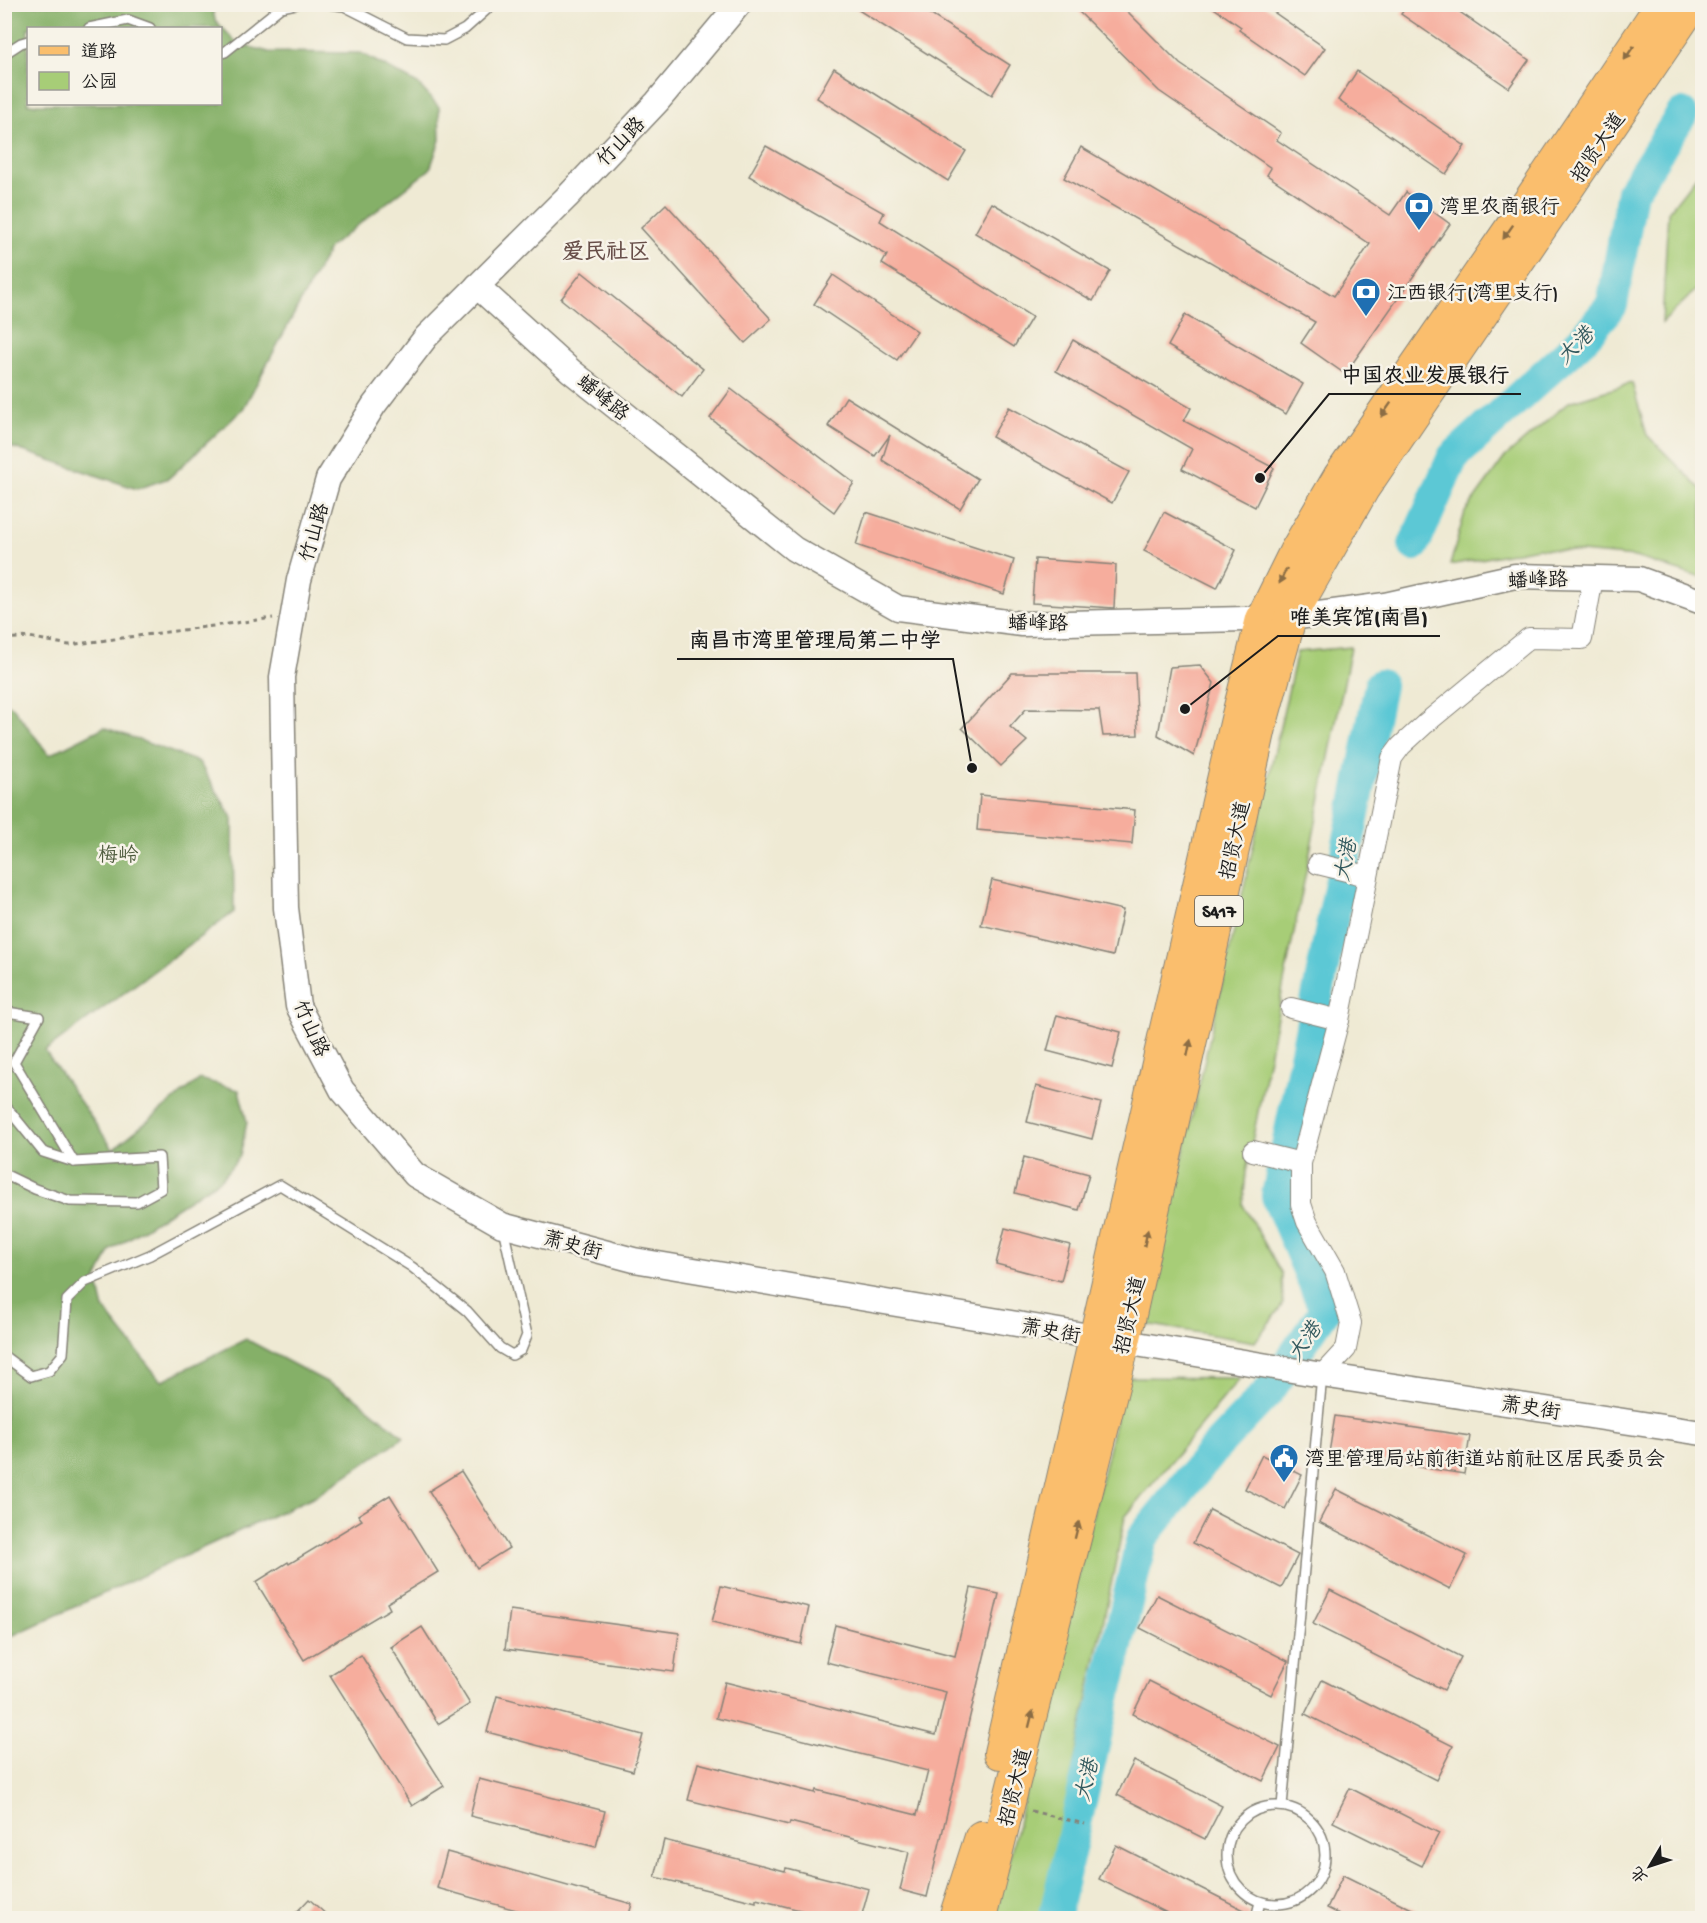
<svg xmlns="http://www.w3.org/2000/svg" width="1707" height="1923" font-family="'Gochi Hand','LXGW WenKai TC',sans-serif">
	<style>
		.green { fill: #a7cd77; stroke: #62744a; stroke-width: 1.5 }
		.forest { fill: #85b068; stroke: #506642; stroke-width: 1.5; fill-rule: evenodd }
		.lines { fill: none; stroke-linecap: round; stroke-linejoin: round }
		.river { stroke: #5cc8d5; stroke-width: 32 }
		.building { fill: #f6ad9d }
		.service-casing { stroke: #868378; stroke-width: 12 }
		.minor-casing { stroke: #868378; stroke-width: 22 }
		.tertiary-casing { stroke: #868378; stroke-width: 27 }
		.primary-casing { stroke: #868378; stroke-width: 34 }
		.path { stroke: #868378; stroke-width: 3; stroke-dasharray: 4.5 4.5; stroke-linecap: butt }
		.service { stroke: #fff; stroke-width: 9 }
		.minor { stroke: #fff; stroke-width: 20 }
		.tertiary { stroke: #fff; stroke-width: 24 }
		.primary { stroke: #fabe6d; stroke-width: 32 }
		.oneway { fill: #8b6d44 }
		.labels { text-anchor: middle; stroke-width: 5; stroke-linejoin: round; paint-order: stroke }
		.shield { fill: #f7f3e8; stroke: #5e5c59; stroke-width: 1.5 }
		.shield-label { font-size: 18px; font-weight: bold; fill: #1c1c1c }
		.street-label { font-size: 20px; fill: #1c1c1c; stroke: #f7f3e8 }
		.poi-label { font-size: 20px; fill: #1c1c1c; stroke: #f7f3e8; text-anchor: start }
		.park-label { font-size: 20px; fill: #4d5a3c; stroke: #f7f3e8 }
		.water-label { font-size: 21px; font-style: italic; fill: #32585d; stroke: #f7f3e8 }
		.quarter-label { font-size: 22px; font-weight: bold; fill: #684f49; stroke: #f7f3e8 }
		.leader { fill: none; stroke: #1c1c1c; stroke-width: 2 }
		.callout-dot { fill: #1c1c1c; stroke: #f7f3e8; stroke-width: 2 }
		.callout-label { font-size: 21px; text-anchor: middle; font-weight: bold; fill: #1c1c1c; stroke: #f7f3e8; stroke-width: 5; stroke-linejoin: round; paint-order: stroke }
	</style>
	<rect width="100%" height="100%" fill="#f7f3e8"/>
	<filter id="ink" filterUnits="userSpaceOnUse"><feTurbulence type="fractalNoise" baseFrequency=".0167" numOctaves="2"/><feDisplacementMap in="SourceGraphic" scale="12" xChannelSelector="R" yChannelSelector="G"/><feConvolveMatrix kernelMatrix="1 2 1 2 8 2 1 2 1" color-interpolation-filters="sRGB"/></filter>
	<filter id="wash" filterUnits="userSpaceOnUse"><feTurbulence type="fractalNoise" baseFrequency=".008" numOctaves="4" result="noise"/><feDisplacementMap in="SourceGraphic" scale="24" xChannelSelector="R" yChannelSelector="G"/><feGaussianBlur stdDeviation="1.35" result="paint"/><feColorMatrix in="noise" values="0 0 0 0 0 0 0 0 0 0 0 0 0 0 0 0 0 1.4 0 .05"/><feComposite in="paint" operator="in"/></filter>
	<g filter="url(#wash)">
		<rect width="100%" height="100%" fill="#efead4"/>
		<!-- green -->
		<g class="green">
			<polygon points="1702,169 1702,284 1662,323 1668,212"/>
			<polygon points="1632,383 1647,435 1702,490 1702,578 1635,557 1537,548 1450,565 1465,512 1505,457 1569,402"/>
			<polygon points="1351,647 1246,1172 1243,1205 1282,1274 1283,1304 1255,1342 1145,1324 1297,652"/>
			<polygon points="1126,1377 1240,1378 1125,1517 1042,1918 995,1918"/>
		</g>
		<!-- forest -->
		<g class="forest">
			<path d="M 5,5 L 212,5 L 215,20 L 238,44 L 269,52 L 361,53 L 418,84 L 439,107 L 440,140 L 430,169 L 330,247 L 243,409 L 169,478 L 137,489 L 5,445 ZM 28,28 L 220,28 L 220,104 L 28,104 Z"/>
			<polygon points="4,702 12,706 49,755 104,727 199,762 233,819 234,912 45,1051 113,1149 200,1079 239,1090 247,1122 240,1156 221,1179 111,1250 97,1279 104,1309 161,1381 246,1339 353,1396 404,1437 317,1495 5,1639"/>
		</g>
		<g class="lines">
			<!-- river -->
			<g class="river">
				<polyline points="1414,545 1453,457 1582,340 1612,305 1632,192 1682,114"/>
				<polyline points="1054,1918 1142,1538 1212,1451 1269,1391 1325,1310 1277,1196 1380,685"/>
			</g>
		</g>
		<g id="blocks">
			<!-- building -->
			<g class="building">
				<polygon points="849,4 914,4 1010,65 992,95"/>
				<polygon points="1071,4 1120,4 1180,64 1281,133 1277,140 1390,215 1406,192 1450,224 1345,374 1301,343 1315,322 1064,178 1081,147 1334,296 1370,244 1267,175 1271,168 1159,91"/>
				<polygon points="1208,4 1262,4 1325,48 1305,76 1239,30 1241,27"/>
				<polygon points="1408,4 1448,4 1529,60 1509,88 1401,14"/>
				<polygon points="834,68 966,151 948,181 817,98"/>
				<polygon points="1357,71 1465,146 1446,174 1338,100"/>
				<polygon points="766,146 884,213 880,221 1032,317 1014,347 882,264 887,255 749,176"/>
				<polygon points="992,203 1110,271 1093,301 975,233"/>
				<polygon points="666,204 771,319 745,343 641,228"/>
				<polygon points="582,272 703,369 682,397 561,299"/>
				<polygon points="833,275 917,331 897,360 814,304"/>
				<polygon points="1185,315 1303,384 1286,414 1168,346"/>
				<polygon points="1073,340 1191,408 1184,421 1274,468 1255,507 1182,469 1192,449 1056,371"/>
				<polygon points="731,389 854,483 834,512 710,418"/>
				<polygon points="846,397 978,479 960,509 882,460 890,435 875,456 828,426"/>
				<polygon points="1009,407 1129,472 1112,503 992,437"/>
				<polygon points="866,512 1014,560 1004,594 856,545"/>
				<polygon points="1164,512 1236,550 1217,588 1144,551"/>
				<polygon points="1035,559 1116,565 1114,608 1032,603"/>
				<polygon points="1200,665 1214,683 1194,756 1158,735 1170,667"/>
				<polygon points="1012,673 1135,673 1138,735 1103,736 1099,710 1026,709 1010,727 1027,741 1001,766 962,728"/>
				<polygon points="980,795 1135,810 1132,844 977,830"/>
				<polygon points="992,880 1123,910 1113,956 981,925"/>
				<polygon points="1057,1015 1121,1032 1112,1068 1047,1051"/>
				<polygon points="1036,1086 1101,1103 1092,1139 1027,1122"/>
				<polygon points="1024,1157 1089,1174 1079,1210 1015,1193"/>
				<polygon points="1005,1228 1070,1245 1061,1281 996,1264"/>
				<polygon points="1335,1416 1470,1436 1464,1474 1329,1453"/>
				<polygon points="1262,1455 1302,1475 1285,1509 1245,1489"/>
				<polygon points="461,1471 509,1548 477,1568 429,1491"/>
				<polygon points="1336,1489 1467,1555 1450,1589 1319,1522"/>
				<polygon points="390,1495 438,1572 387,1603 390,1609 304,1660 256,1582 288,1562 289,1564 362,1520 358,1515"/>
				<polygon points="1210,1510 1298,1555 1281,1588 1193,1543"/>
				<polygon points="721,1586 809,1607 801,1644 712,1622"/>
				<polygon points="971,1588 999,1594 927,1897 900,1890 909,1852 790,1822 789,1825 688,1800 698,1763 815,1793 816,1790 917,1815 928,1771 716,1718 725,1682 936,1735 946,1692 826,1662 835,1625 955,1656"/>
				<polygon points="1330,1590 1461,1657 1444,1690 1313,1624"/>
				<polygon points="1157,1595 1288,1661 1271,1695 1140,1628"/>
				<polygon points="510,1610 679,1633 674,1672 505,1649"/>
				<polygon points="422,1627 470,1704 438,1724 391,1647"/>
				<polygon points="361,1655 444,1786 412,1806 330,1675"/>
				<polygon points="1322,1680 1453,1746 1436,1780 1305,1714"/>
				<polygon points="1149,1681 1280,1747 1263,1781 1133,1714"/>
				<polygon points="497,1696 643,1735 633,1771 487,1732"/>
				<polygon points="1134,1761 1222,1806 1205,1839 1117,1795"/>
				<polygon points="479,1779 605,1811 596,1847 470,1816"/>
				<polygon points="1350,1788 1439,1833 1422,1866 1333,1822"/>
				<polygon points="664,1840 785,1871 786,1868 869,1889 861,1918 832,1918 756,1899 756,1902 655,1877"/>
				<polygon points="1116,1845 1250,1913 1249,1918 1177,1918 1099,1879"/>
				<polygon points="447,1852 632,1904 628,1918 545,1918 437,1888"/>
				<polygon points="1343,1875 1430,1918 1347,1918 1327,1908"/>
				<polygon points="309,1899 330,1918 291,1918"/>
			</g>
		</g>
	</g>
	<g filter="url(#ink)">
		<use href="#blocks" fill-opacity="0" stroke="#868378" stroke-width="1.5"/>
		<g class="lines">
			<!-- service casing -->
			<g class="service-casing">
				<g id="service">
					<polyline points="329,4 344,6 407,38 444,40 465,29 493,4"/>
					<polyline points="89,28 128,20 150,28"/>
					<polyline points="220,53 225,52 281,7 296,4"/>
					<polyline points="4,54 21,43 28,41"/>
					<polyline points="4,1013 7,1012 39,1017 14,1062 74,1162"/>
					<polyline points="4,1104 43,1152 74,1162 159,1157 161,1189 137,1202 70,1201 35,1189 4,1174"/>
					<polyline points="4,1356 31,1376 49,1371 63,1354 67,1300 85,1282 150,1255 280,1185 412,1267 467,1311 500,1348 512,1355 521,1350 527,1335 503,1228"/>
					<polyline points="1282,1806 1322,1375"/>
					<circle cx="1276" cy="1855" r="49"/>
					<polyline points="1256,1918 1260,1902"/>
				</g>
			</g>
			<!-- minor casing -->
			<g class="minor-casing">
				<g id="minor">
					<polyline points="1318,864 1367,876"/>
					<polyline points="1291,1008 1339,1020"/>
					<polyline points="1253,1151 1301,1163"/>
					<polyline points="1322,1375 1346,1349 1351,1323 1335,1271 1307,1222 1301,1204 1301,1163 1339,1020 1392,758 1401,746 1425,724 1529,638 1582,639 1593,578"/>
				</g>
			</g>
			<!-- tertiary casing -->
			<g class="tertiary-casing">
				<g id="tertiary">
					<polyline points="739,4 657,102 568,196 426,337 374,405 328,479 299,580 282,677 286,908 298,1006 342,1090 415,1175 502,1225 634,1260 1322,1375 1702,1433"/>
					<polyline points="477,286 571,371 794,549 898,608 1022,624 1290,618 1385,605 1515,576 1639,579 1702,602"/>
				</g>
			</g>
			<!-- primary casing -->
			<g class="primary-casing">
				<g id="primary">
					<polyline points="1000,1753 1237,719 1262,619 1295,552 1339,477 1513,225 1662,4"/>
					<polyline points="955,1918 981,1837"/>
					<polyline points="980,1918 1124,1342 1261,723 1290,618 1363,489 1693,4"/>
				</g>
			</g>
			<!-- path -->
			<g class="path">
				<polyline points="4,639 29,637 69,645 273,618"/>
				<polyline points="1031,1811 1085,1824"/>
			</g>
			<!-- service -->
			<use href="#service" class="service"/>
			<!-- minor -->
			<use href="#minor" class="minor"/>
			<!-- tertiary -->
			<use href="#tertiary" class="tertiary"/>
			<!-- primary -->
			<use href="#primary" class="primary"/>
		</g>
		<!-- one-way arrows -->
		<defs><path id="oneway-solid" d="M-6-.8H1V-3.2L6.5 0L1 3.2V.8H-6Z" transform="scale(1.5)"/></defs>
		<g class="oneway">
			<use href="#oneway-solid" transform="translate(1629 53) rotate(124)"/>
			<use href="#oneway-solid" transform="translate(1508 232) rotate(125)"/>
			<use href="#oneway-solid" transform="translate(1386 410) rotate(125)"/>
			<use href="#oneway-solid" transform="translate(1283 576) rotate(116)"/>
			<use href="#oneway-solid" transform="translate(1189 1048) rotate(-78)"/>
			<use href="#oneway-solid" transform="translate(1146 1238) rotate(-78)"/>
			<use href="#oneway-solid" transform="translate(1077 1530) rotate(-76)"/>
			<use href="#oneway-solid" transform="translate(1031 1719) rotate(-76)"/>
		</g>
	</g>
	<!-- icons -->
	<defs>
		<g id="bank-pin" transform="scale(1.5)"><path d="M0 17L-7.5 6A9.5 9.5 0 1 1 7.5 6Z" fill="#1f6fb2" stroke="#f7f3e8"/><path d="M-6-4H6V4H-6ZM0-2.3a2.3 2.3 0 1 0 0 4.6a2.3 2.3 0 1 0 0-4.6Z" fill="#fff"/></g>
		<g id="civic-pin" transform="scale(1.5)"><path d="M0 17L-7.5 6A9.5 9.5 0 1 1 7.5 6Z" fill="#1f6fb2" stroke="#f7f3e8"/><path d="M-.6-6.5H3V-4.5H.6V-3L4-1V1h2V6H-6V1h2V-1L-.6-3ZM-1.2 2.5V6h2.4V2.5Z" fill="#fff"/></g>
	</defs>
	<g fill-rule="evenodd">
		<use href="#bank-pin" x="1419" y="206"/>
		<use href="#bank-pin" x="1366" y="292"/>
		<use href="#civic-pin" x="1284" y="1458"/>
	</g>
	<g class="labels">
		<!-- shield labels -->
		<rect class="shield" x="1195" y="896" width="48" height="30" rx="4.5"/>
		<g class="shield-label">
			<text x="1219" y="917">S417</text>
		</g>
		<!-- street labels -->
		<g class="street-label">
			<text transform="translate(620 141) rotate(-46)" y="7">竹山路</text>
			<text transform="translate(1597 147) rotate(-56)" y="7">招贤大道</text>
			<text transform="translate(604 397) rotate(39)" y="7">蟠峰路</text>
			<text transform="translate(313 532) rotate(-74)" y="7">竹山路</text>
			<text transform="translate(1538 579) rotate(-2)" y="7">蟠峰路</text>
			<text transform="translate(1038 622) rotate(1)" y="7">蟠峰路</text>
			<text transform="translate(1234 840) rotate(-78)" y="7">招贤大道</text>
			<text transform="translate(312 1028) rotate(66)" y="7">竹山路</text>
			<text transform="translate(573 1244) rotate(15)" y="7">萧史街</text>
			<text transform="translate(1129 1315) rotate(-77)" y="7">招贤大道</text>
			<text transform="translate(1051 1330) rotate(10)" y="7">萧史街</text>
			<text transform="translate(1531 1407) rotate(9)" y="7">萧史街</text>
			<text transform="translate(1014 1787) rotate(-76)" y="7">招贤大道</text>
		</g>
		<!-- poi labels -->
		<g class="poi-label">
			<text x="1440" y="213">湾里农商银行</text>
			<text x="1387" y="299">江西银行(湾里支行)</text>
			<text x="1305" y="1465">湾里管理局站前街道站前社区居民委员会</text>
		</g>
		<!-- park labels -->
		<g class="park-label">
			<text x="118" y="861">梅岭</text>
		</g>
		<!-- water labels -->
		<g class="water-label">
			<text transform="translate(1575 345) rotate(-45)" y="7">大港</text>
			<text transform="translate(1345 860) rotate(-79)" y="7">大港</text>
			<text transform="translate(1304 1341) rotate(-55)" y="7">大港</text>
			<text transform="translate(1086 1780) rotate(-77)" y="7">大港</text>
		</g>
		<!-- quarter labels -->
		<g class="quarter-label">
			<text x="606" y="258">爱民社区</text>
		</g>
	</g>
	<!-- callouts -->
	<path class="leader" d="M1260 478L1329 394H1521M1185 709L1278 636H1440M972 768L953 659H677"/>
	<g class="callout-dot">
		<circle cx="1260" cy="478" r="6"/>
		<circle cx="1185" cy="709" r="6"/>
		<circle cx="972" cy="768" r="6"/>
	</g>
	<g class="callout-label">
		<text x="1425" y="382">中国农业发展银行</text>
		<text x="1359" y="624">唯美宾馆(南昌)</text>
		<text x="815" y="647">南昌市湾里管理局第二中学</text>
	</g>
	<!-- margin -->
	<rect width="1707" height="1923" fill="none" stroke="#f7f3e8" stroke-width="24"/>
	<!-- legend -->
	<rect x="27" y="27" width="195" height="78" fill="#f7f3e8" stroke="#9f9d96" stroke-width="1.5"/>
	<rect x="39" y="46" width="30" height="9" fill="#fabe6d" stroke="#9f9d96" stroke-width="1.5"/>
	<text x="81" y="57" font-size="18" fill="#1c1c1c">道路</text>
	<rect x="39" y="72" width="30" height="18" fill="#a7cd77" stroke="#9f9d96" stroke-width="1.5"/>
	<text x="81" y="87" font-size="18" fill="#1c1c1c">公园</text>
	<!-- north arrow -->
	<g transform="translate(1650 1866) rotate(231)" stroke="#f7f3e8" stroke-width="4.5" paint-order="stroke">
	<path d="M0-4.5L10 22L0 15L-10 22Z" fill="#1c1c1c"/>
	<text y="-9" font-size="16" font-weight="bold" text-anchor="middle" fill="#1c1c1c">北</text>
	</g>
</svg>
